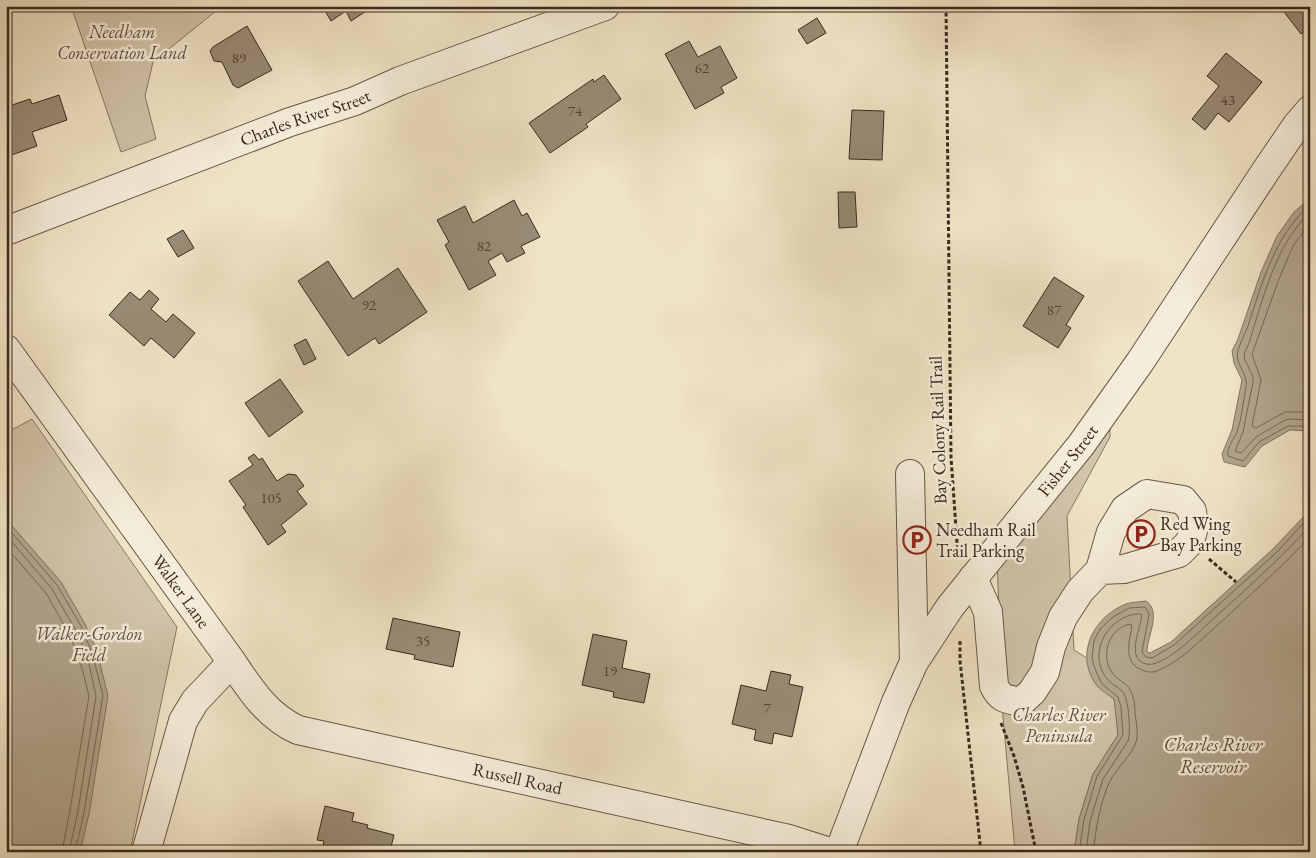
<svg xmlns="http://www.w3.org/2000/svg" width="1316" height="858" font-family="'EB Garamond',serif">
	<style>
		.green { fill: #d1c4a9; stroke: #847763 }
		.water { fill: #b1a58d; stroke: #817460 }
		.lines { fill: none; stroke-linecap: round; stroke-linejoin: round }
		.shore { stroke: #746855; stroke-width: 1 }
		.building { fill: #988b75; stroke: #382a1d }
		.minor-casing { stroke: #665847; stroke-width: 30 }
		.path { stroke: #382a1d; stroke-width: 3; stroke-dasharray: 4 2.5; stroke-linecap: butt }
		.minor { stroke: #f5edda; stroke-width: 28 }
		.labels { text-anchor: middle; stroke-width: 5; stroke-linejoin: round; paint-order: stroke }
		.number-label { font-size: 15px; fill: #504233 }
		.park-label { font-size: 18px; font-style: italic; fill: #5e5040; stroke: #f5edda }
		.street-label { font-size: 18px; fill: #382a1d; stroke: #f5edda }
		.poi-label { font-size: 18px; fill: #382a1d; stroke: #f5edda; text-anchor: start }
		.water-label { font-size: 19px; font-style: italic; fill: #5c4f3f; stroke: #f5edda }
	</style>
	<rect width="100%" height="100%" fill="#f0e4c6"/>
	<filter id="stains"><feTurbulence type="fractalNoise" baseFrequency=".004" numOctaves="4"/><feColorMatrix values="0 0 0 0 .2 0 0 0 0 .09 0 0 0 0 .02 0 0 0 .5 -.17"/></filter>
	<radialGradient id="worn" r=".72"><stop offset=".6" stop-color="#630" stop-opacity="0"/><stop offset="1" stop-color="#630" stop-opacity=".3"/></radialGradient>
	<!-- green -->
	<g class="green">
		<polygon points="71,6 222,6 153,62 145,96 156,139 121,152"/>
		<polygon points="1110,411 1110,437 1067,516 1074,650 1087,658 1090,671 1099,687 1114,699 1116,707 1118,735 1093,774 1079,819 1074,852 1015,852 1003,716 997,557"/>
		<polygon points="32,419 177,627 130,852 6,852 6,433"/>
	</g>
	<!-- water -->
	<g class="water">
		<polygon points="1310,196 1310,431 1290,430 1262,446 1245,467 1224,462 1222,454 1232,430 1242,380 1234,363 1232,351 1238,339 1261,272 1277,236 1294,212 1308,200"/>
		<path d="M 1310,510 L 1310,852 L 1074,852 L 1079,819 L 1093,774 L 1118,735 L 1114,699 C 1109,695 1102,691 1098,687 C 1073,656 1093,617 1126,604 C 1132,602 1139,602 1146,601 C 1162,612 1147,636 1147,652 L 1150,653 L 1171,642 L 1274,548 Z"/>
		<polygon points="6,519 61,582 85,624 97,651 108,696 89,814 80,852 6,852"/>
	</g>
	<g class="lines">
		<!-- shore -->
		<g class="shore">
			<path d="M 1310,205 C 1275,235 1262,283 1248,326 C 1245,334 1240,343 1238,351 C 1234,364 1249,374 1246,387 C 1243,401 1242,418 1237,432 C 1233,440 1227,447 1228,456 L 1243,461 L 1259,442 L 1288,426 L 1310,426"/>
			<path d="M 1310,213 C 1276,242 1262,302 1249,343 L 1244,354 L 1245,360 L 1253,377 L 1253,382 L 1243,432 L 1235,451 L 1241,453 L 1256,437 L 1285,420 L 1291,419 L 1310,420"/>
			<polyline points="1310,223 1293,246 1279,279 1252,354 1261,380 1252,426 1256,428 1285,412 1310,412"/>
			<polyline points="6,526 57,585 81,626 92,653 103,695 84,813 75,852"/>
			<polyline points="6,535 52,589 75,629 87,655 96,696 78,811 69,852"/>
			<polyline points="6,547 46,593 68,632 79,657 89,696 70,810 62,852"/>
			<polyline points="1079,852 1084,820 1097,776 1123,735 1121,707 1118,697 1102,684 1095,669 1092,658 1094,640 1101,628 1113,617 1129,608 1145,607 1149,614 1142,652 1146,657 1152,658 1174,645 1277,552 1310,516"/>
			<path d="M 1086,852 L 1090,821 L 1103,779 L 1128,741 C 1131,732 1129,700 1123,692 C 1119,687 1112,685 1108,680 C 1093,663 1098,639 1113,625 C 1121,618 1131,613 1141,614 L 1142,616 C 1140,627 1130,651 1139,660 C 1143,664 1149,665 1153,664 C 1174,658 1195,635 1211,621 C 1245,590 1279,560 1310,526"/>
			<path d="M 1093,852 C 1096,829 1100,802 1110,781 C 1117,767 1133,755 1137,739 C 1138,731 1136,721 1135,713 C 1135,705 1134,697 1130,690 C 1127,683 1119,681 1114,675 C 1099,659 1108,627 1131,624 L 1132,627 C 1129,642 1123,663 1142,670 C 1147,672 1152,673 1157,671 C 1182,661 1201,639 1221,622 C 1251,594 1282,567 1310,537"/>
		</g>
	</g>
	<!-- building -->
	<g class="building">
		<polygon points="322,6 374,6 351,21 346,11 331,21"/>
		<polygon points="1283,6 1310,6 1310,28 1301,34 1281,8"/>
		<polygon points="817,18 826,33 807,44 798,30"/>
		<polygon points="247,26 272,70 238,88 233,85 222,62 214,61 210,51 213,47"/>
		<polygon points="689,41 698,57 720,46 737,78 721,87 724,93 695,109 665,54"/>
		<polygon points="1226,53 1262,82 1229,122 1218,113 1205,130 1192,119 1219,86 1207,76"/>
		<polygon points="604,75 621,99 586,124 588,127 550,153 529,123 593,79 594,82"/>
		<polygon points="59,95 67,120 32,132 37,146 6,157 6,107 30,99 32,104"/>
		<polygon points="852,110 884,111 882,160 849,159"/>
		<polygon points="838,192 855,192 857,227 839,228"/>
		<polygon points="514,200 522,216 527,213 540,237 521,246 525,253 507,262 502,253 488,261 496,275 469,290 445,245 449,242 437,220 465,206 473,223"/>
		<polygon points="183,230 194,248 178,257 167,239"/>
		<polygon points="328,261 353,299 398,268 427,312 379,344 375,338 348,356 298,281"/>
		<polygon points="1054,277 1084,296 1066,325 1071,328 1058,348 1023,326"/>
		<polygon points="149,290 159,299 151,309 166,322 173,314 195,333 174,358 151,338 144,346 109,315 130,292 140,300"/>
		<polygon points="306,339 316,359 304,365 294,345"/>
		<polygon points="280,379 303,412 269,437 245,403"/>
		<polygon points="254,454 259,460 262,458 277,481 288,474 296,475 304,486 297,491 307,504 281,525 286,532 268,545 243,507 246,505 229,481 253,465 248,458"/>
		<polygon points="393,618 460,632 453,667 414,659 415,655 386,649"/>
		<polygon points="593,634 627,641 622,668 650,674 644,703 613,697 614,692 582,685"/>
		<polygon points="771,671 791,675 789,684 803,687 792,737 774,733 772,744 754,740 756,730 732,724 741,685 766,691"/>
		<polygon points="325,806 354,813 352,821 368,825 367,828 394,835 390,851 394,852 322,852 324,841 317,840"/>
	</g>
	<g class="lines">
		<!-- minor casing -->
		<g class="minor-casing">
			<g id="minor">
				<path id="s1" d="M 6,231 L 290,122 L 355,101 L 400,81 L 605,6"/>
				<path id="s2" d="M 6,349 L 232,662 L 195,701 L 183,721 L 146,852"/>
				<polyline points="910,474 914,662"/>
				<path d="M 973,578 L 988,612 L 994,686 C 1001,700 1007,699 1021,702 L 1032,692 L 1045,672 L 1051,647 L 1063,617 L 1080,591 L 1100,570 L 1111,532 L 1125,509 L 1147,494 L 1183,500 L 1192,511 L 1194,527 L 1190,542 L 1179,553 L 1124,569 L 1100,570"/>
				<path id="s3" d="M 232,662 C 250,689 267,716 298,730 L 789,839 L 830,852"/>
				<path id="s4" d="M 839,852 L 896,702 L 914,662 L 950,607 L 1081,445 L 1140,362 L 1267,169 L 1297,125 L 1310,110"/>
			</g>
		</g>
		<!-- path -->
		<g class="path">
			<polyline points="946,6 951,457 958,557"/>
			<polyline points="1209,559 1236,582"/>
			<polyline points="960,641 960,661 981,852"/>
			<polyline points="1001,723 1014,756 1023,787 1036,852"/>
		</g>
		<!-- minor -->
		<use href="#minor" class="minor"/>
	</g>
	<!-- icons -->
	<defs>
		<g id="parking-ring" transform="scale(1.4375)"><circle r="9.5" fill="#f5edda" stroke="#8f2418" stroke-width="1.5"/><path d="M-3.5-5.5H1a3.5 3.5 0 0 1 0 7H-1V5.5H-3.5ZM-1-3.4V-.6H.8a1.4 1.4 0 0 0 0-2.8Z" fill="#8f2418"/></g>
	</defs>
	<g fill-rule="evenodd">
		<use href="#parking-ring" x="1141" y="534"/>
		<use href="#parking-ring" x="917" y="540"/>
	</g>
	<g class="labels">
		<!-- number labels -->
		<g class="number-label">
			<text x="239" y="63">89</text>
			<text x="702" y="73">62</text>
			<text x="1228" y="105">43</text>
			<text x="575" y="116">74</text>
			<text x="484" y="251">82</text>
			<text x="369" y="310">92</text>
			<text x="1054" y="315">87</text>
			<text x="271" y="503">105</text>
			<text x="423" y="646">35</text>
			<text x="610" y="676">19</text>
			<text x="767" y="713">7</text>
		</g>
		<!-- park labels -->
		<g class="park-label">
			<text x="122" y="38">Needham<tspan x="122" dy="21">Conservation Land</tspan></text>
			<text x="89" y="640">Walker-Gordon<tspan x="89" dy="21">Field</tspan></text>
			<text x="1059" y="721">Charles River<tspan x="1059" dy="21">Peninsula</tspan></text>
		</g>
		<!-- street labels -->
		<g class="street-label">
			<text dy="6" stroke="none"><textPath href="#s1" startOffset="320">Charles River Street</textPath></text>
			<text transform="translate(938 430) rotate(-92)" y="6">Bay Colony Rail Trail</text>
			<text dy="6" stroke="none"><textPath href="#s4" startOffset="458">Fisher Street</textPath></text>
			<text dy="6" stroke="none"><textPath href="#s2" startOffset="299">Walker Lane</textPath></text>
			<text dy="6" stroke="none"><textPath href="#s3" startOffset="321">Russell Road</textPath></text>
		</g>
		<!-- poi labels -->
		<g class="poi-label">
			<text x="1160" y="530">Red Wing<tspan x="1160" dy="21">Bay Parking</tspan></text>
			<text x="936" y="536">Needham Rail<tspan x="936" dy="21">Trail Parking</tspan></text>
		</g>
		<!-- water labels -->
		<g class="water-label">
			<text x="1213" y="751">Charles River<tspan x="1213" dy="22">Reservoir</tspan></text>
		</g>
	</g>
	<!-- margin -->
	<rect width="1316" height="858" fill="none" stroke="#f0e4c6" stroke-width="25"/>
	<rect x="8" y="8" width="1301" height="843" fill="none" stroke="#382a1d" stroke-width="2.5"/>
	<rect x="12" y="12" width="1291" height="833" fill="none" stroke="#382a1d"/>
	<rect width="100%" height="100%" filter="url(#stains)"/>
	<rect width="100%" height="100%" fill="url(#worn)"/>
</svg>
